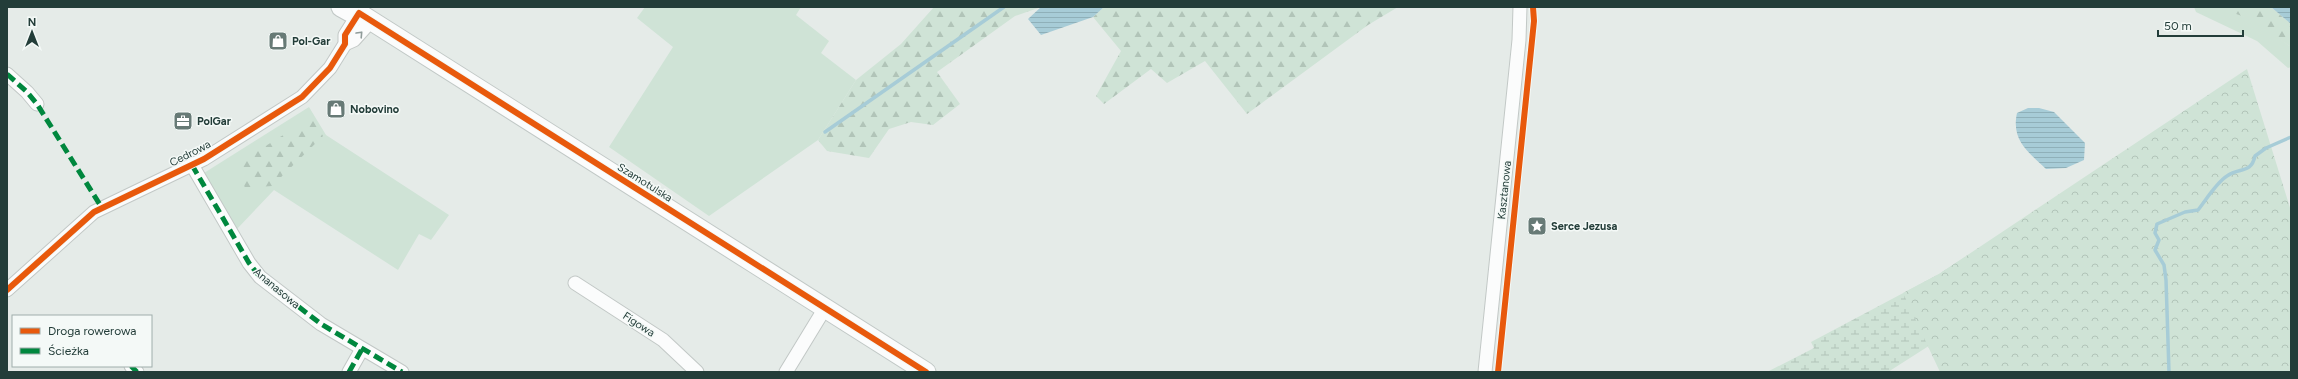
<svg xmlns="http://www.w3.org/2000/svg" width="2298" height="379" font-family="Figtree,sans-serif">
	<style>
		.grass { fill: #cfe3d6 }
		.forest { fill: url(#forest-firs) }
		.wetland { fill: url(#wetland-marsh) }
		.park { fill: url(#park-crowns) }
		.water { fill: url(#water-rules) }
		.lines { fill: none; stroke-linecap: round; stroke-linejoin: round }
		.stream { stroke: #a7ccd7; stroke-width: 3.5 }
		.street-casing { stroke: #c2c8c6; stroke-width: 15 }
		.secondary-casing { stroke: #c1c8c6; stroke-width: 21 }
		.street { stroke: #fbfcfc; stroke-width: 13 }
		.secondary { stroke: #fbfcfc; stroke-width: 19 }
		.quiet { stroke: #00873e; stroke-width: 5; stroke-dasharray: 10 5; stroke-linecap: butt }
		.cycleway-casing { stroke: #f4f9f7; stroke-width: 8 }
		.cycleway { stroke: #e8590c; stroke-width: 6 }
		.oneway { stroke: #8f9c9a }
		.labels { text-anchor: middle; stroke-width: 3; stroke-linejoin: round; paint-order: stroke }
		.poi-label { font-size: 11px; font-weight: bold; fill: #233d39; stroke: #f4f9f7; text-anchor: start }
		.street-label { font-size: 11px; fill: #233d39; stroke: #f4f9f7 }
	</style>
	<defs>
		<pattern id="forest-firs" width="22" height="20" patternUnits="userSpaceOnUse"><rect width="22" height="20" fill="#cfe3d6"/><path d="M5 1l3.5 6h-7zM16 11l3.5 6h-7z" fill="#b1c4b8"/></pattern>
		<pattern id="wetland-marsh" width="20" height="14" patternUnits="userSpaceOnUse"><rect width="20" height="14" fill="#cfe3d6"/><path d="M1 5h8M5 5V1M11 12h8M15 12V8" fill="none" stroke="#b1c4b8"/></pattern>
		<pattern id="park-crowns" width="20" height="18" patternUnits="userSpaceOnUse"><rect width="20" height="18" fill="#cfe3d6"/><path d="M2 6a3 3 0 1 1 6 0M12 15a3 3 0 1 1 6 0" fill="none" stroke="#b1c4b8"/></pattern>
		<pattern id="water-rules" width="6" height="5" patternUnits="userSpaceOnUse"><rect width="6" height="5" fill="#a7ccd7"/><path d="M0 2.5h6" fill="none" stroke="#8fb0b9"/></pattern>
	</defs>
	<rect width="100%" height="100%" fill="#e5ebe8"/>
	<!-- grass -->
	<g class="grass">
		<polygon points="645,7 801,7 796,15 829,41 821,53 856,80 818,140 709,216 609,147 673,47 637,18"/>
		<path d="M 2194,7 C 2201,7 2209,6 2216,7 C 2242,11 2270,32 2291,47 L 2291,67 L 2288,68 L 2257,41 L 2196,12 Z"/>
		<polygon points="309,107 326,135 449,215 431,240 419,234 398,270 274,190 236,230 204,173"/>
	</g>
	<!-- forest -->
	<g class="forest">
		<polygon points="934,7 1041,7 1015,16 937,72 960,104 933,125 911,122 889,129 869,158 827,151 818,140 856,80 901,44"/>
		<polygon points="1104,7 1398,7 1368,25 1247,114 1205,61 1167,83 1151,69 1104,104 1096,96 1121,51 1093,17"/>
		<polygon points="2216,7 2271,7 2291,24 2291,47 2242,16"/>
		<polygon points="312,117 323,136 272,186 245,188 237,164"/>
	</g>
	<!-- wetland -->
	<polygon class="wetland" points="1965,257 1971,319 1888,372 1767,372 1814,348 1811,342 1939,274"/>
	<!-- park -->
	<polygon class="park" points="2247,69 2291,211 2291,372 1940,372 1903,293 1939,274"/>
	<!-- water -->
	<g class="water">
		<polygon points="1041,7 1104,7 1093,17 1041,35 1028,19"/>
		<polygon points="2271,7 2291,7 2291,24"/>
		<path d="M 2028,108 L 2039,108 L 2054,112 L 2085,143 L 2084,160 L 2066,168 L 2046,169 C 2028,152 2011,140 2017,113 Z"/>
	</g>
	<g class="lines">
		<!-- stream -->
		<g class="stream">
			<polyline points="825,132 1004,7"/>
			<path d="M 2169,372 L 2166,280 L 2164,265 L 2155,250 L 2159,240 L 2155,233 L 2157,224 L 2185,212 L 2198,210 C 2206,200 2216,183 2227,176 C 2240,167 2251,174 2255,156 L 2266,148 L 2291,137"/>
		</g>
		<!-- street casing -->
		<g class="street-casing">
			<g id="street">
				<polyline points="345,44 354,40 371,21"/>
				<polyline points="7,74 27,92 37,104"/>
				<polyline points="192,165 249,263 260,277 321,324 402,372"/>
				<polyline points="575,283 663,340 697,372"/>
				<polyline points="7,290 94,212 204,159 302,97 330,68 345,44 345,35 359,13"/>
				<polyline points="131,366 137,372"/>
				<polyline points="349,372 362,349"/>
				<polyline points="786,372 825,308"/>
				<polyline points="1485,372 1519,40 1520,7"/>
			</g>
		</g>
		<!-- secondary casing -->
		<g class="secondary-casing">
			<polyline id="secondary" points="341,7 350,12 359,13 926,372"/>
		</g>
		<!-- street -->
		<use href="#street" class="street"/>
		<!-- secondary -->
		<use href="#secondary" class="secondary"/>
		<!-- quiet -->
		<g class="quiet">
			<polyline points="7,74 27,92 37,104 102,208"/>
			<polyline points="192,165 249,263 260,277 321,324 402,372"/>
			<polyline points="131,366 137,372"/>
			<polyline points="349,372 362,349"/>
		</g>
		<!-- cycleway casing -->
		<g class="cycleway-casing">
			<g id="cycleway">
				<polyline points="7,290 94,212 204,159 302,97 330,68 345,44 345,35 359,13 926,372"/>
				<polyline points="1498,372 1534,21 1533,7"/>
			</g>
		</g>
		<!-- cycleway -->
		<use href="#cycleway" class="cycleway"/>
	</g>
	<!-- one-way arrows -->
	<defs><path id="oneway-chevron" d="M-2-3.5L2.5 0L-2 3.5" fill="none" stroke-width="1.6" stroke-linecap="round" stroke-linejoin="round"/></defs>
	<use class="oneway" href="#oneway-chevron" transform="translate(360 34) rotate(-47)"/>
	<!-- icons -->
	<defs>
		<g id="shop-square" transform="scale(1)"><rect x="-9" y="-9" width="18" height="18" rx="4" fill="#677a76" stroke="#f4f9f7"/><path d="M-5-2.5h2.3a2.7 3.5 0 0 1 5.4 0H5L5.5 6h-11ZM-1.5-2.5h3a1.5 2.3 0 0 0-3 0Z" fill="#fff"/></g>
		<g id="office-square" transform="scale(1)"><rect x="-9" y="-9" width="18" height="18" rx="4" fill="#677a76" stroke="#f4f9f7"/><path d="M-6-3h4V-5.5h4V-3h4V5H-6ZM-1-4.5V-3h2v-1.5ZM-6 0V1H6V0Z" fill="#fff"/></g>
		<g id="sight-square" transform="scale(1)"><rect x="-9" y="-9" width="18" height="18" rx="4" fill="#677a76" stroke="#f4f9f7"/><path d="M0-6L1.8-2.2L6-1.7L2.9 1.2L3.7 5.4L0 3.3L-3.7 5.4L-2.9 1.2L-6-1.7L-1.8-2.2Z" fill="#fff"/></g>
	</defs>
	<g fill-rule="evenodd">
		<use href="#shop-square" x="278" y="41"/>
		<use href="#shop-square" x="336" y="109"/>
		<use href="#office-square" x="183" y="121"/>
		<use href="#sight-square" x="1537" y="226"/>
	</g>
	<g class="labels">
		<!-- poi labels -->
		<g class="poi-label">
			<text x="292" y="45">Pol-Gar</text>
			<text x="350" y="113">Nobovino</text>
			<text x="197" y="125">PolGar</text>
			<text x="1551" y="230">Serce Jezusa</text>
		</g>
		<!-- street labels -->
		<g class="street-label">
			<text transform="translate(190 153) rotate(-27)" y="4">Cedrowa</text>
			<text transform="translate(645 182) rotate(32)" y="4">Szamotulska</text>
			<text transform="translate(1504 190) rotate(-84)" y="4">Kasztanowa</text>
			<text transform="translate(277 288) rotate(40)" y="4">Ananasowa</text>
			<text transform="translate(639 324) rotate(33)" y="4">Figowa</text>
		</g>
	</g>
	<!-- border -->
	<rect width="2298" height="379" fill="none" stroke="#233d39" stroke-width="16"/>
	<!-- legend -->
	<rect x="12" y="315" width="140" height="52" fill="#f4f9f7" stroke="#a0aeab"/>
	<rect x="20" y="328" width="20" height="6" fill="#e8590c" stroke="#a0aeab"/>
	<text x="48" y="335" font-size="12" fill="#233d39">Droga rowerowa</text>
	<rect x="20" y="348" width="20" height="6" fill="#00873e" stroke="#a0aeab"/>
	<text x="48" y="355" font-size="12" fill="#233d39">Ścieżka</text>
	<!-- north arrow -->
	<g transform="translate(32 32)" stroke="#f4f9f7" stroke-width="3" paint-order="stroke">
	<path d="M0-3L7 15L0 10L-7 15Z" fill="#233d39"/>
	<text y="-6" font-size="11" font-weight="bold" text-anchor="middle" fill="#233d39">N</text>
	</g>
	<!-- scale -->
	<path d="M2158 30v6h85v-6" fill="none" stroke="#233d39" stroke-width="2"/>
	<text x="2164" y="30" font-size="12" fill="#233d39" stroke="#f4f9f7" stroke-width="3" paint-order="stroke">50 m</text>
</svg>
